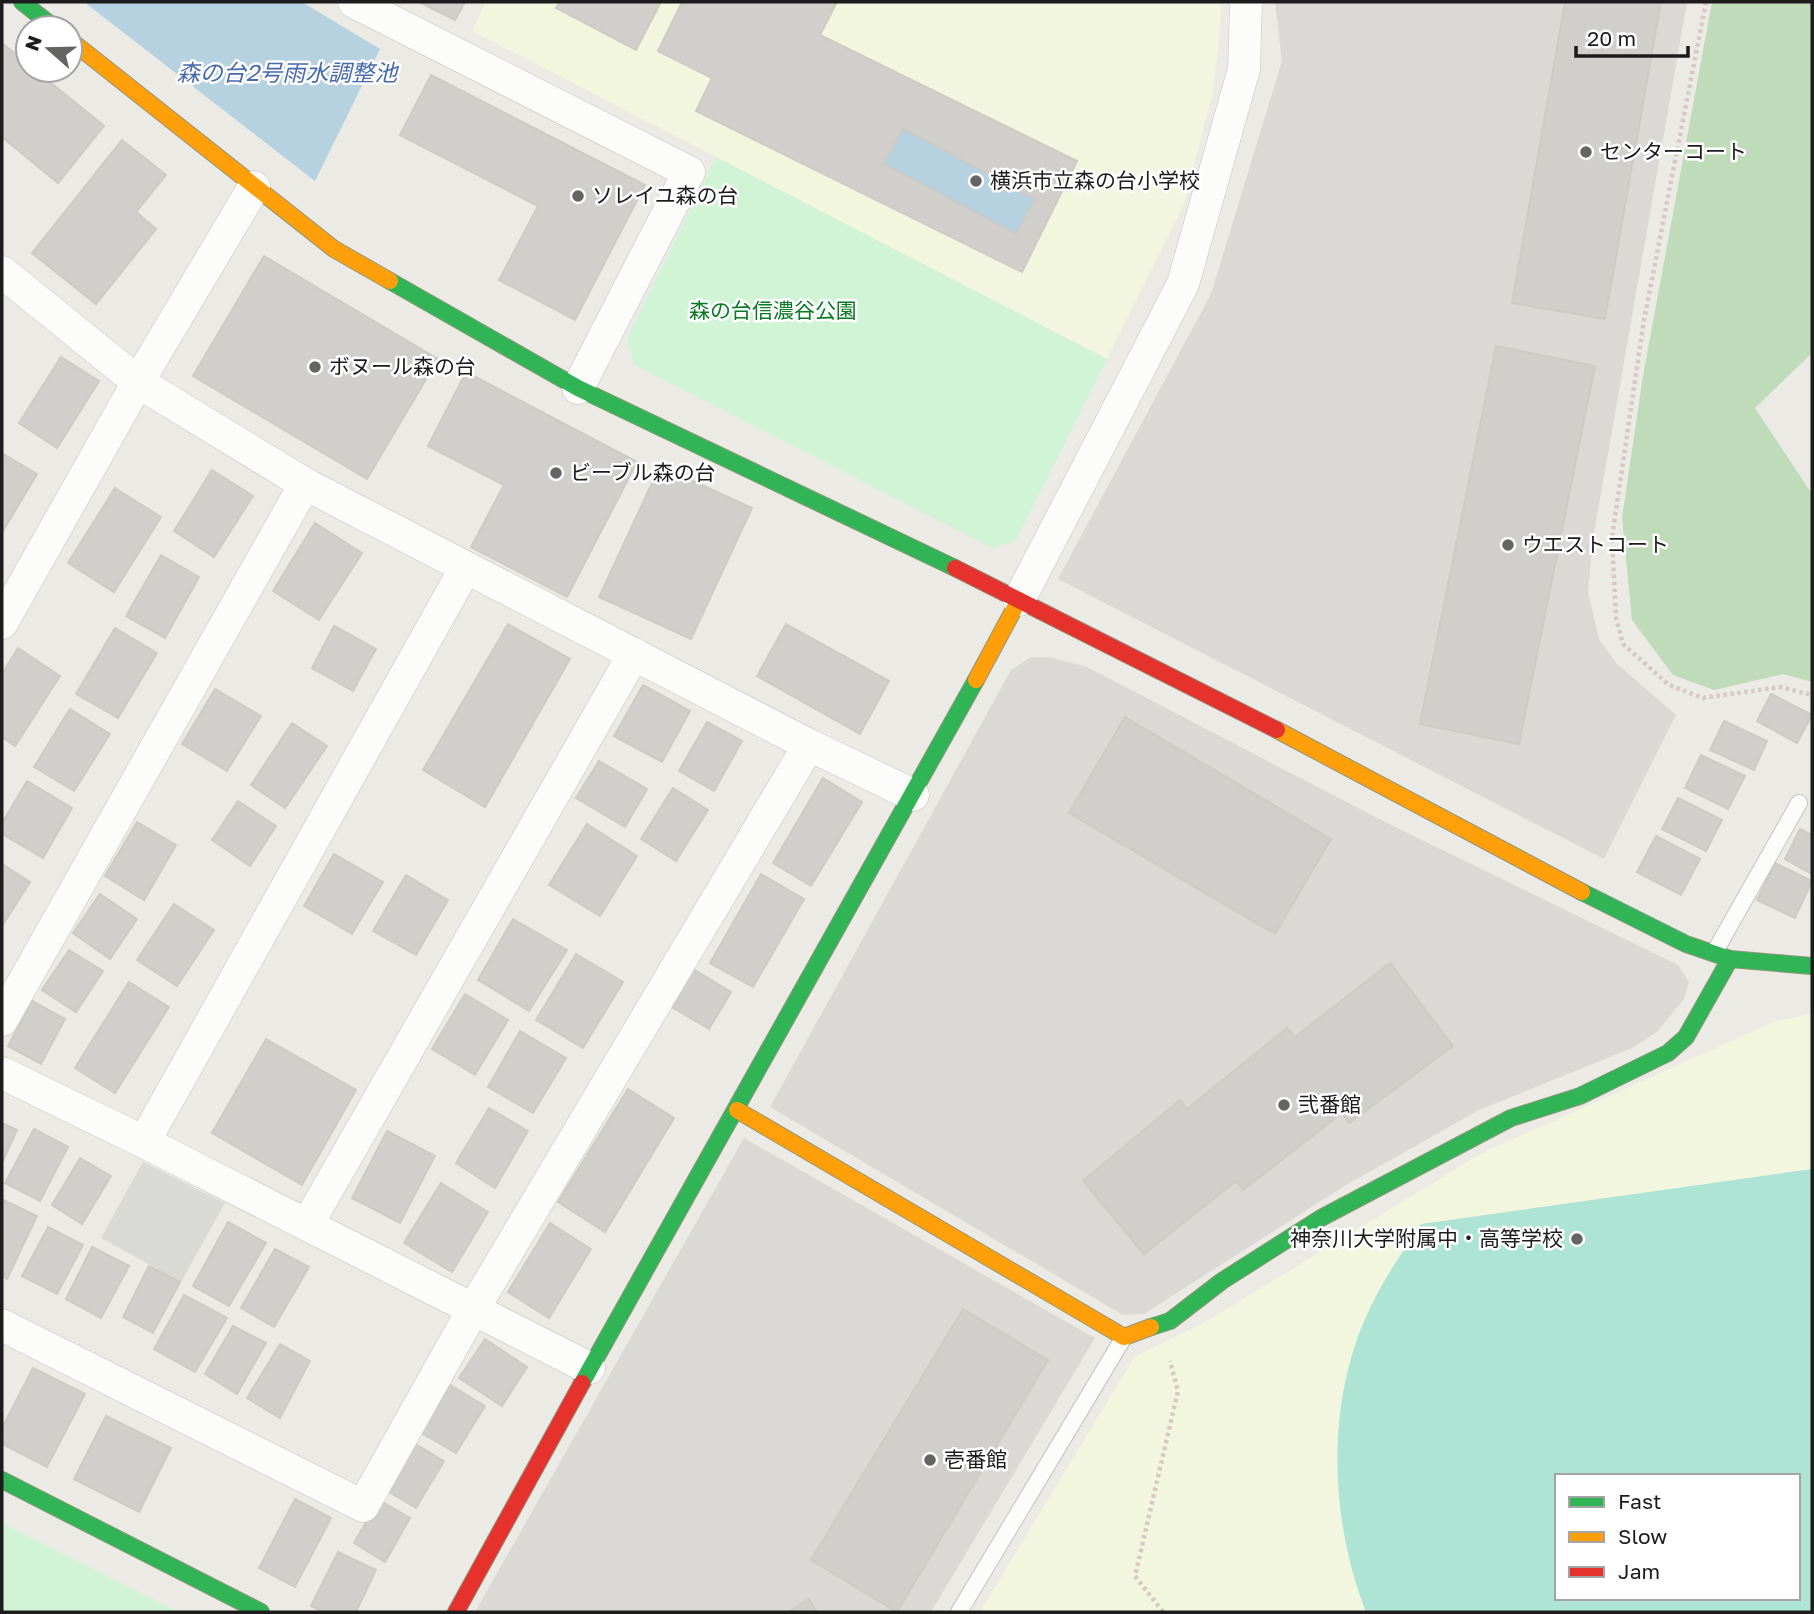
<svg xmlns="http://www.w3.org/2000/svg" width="1814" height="1614" font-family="'Golos Text','Noto Sans JP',sans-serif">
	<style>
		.residential { fill: #dad9d6 }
		.education { fill: #f3f6de; fill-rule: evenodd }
		.forest { fill: #c0dbb9 }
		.park { fill: #d1f3d6 }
		.pitch { fill: #aee4d4; fill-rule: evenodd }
		.parking { fill: #d9d9d6 }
		.water { fill: #b6d1df }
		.building { fill: #d1cfcb; stroke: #cecbc5; stroke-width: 2; fill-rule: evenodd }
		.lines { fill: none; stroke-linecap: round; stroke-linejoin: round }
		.lane-casing { stroke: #c3c3c0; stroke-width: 18 }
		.street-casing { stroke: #c3c3c0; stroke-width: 33 }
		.fast-casing { stroke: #90957c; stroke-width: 18 }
		.slow-casing { stroke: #90957c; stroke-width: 18 }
		.jam-casing { stroke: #90957c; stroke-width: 18 }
		.path { stroke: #d6c9c4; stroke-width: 4.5; stroke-dasharray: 3.5 3.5; stroke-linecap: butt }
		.lane { stroke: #fcfcfb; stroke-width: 16 }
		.street { stroke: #fcfcfb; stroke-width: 32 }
		.fast { stroke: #30b455; stroke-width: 16 }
		.slow { stroke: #ff9f0a; stroke-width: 16 }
		.jam { stroke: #e5322d; stroke-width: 16 }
		.poi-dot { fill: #646462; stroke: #fff; stroke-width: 2.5 }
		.labels { text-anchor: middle; stroke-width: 5; stroke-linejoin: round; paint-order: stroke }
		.poi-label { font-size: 21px; fill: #1c1c1c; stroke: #fff; text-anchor: start }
		.park-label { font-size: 21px; fill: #097b23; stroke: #fff }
		.water-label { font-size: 23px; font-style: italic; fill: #476bad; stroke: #fff }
	</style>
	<rect width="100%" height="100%" fill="#ebeae4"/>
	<!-- residential -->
	<g class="residential">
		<polygon points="1275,2 1687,2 1593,539 1588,592 1599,639 1617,664 1676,715 1604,859 1058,579 1211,294 1282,61"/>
		<polygon points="1031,657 1049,657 1087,667 1387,823 1678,965 1689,982 1684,999 1657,1032 1632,1048 1479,1110 1341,1188 1144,1314 1123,1315 770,1107 1011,670"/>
		<polygon points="744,1138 1095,1338 931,1612 475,1612"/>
	</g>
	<!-- education -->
	<g class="education">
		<polygon points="486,2 1221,2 1220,35 1213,91 1184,205 1107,359 472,31"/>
		<path d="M 1812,1014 L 1812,1612 L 980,1612 L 1135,1356 L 1202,1324 L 1482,1153 L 1776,1021 ZM 1557,1476 L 1798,1476 L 1798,1598 L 1557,1598 Z"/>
	</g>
	<!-- forest -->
	<polygon class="forest" points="1712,2 1812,2 1812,353 1755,408 1812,494 1812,682 1783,674 1714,690 1673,675 1632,620 1622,518 1643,376"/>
	<!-- park -->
	<g class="park">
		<polygon points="716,157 1107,359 1016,540 993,548 635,365 627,339"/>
		<polygon points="2,1523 179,1612 2,1612"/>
	</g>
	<!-- pitch -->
	<path class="pitch" d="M 1812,1169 L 1812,1612 L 1366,1612 C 1329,1517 1325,1400 1371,1306 C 1385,1277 1403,1251 1421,1224 ZM 1557,1476 L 1798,1476 L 1798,1598 L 1557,1598 Z"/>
	<!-- parking -->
	<polygon class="parking" points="143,1162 225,1203 181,1282 101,1238"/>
	<!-- water -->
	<g class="water">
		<polygon points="84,2 302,2 380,49 315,181"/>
		<polygon points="903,128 1035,199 1016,234 884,164"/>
	</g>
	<!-- building -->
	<g class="building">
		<polygon points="419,2 465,2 455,20"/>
		<polygon points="560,2 661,2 636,50 556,8"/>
		<path d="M 682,2 L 837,2 L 820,35 L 1077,161 L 1022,272 L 696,111 L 712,78 L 658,51 ZM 903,128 L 1035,199 L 1016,234 L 884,164 Z"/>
		<polygon points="1565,2 1661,2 1605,319 1512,303"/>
		<polygon points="2,43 28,64 28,70 35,70 104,126 58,183 2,137"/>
		<polygon points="431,75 645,185 575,320 499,280 538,206 400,135"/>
		<polygon points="122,140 166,175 136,212 156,229 96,304 32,253"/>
		<polygon points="264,256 438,359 367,479 193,376"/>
		<polygon points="1496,346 1595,366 1519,744 1420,724"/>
		<polygon points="61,357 99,381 57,448 19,423"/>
		<polygon points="466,372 637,462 567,597 471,547 504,485 428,446"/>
		<polygon points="2,453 37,474 3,531 2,530"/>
		<polygon points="660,466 752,508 691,639 599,597"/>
		<polygon points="212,470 253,496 214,557 174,531"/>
		<polygon points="115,488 161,517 114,592 68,563"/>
		<polygon points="315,523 362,553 319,620 273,591"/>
		<polygon points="161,555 199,577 165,638 126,616"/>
		<polygon points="508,624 570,659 485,807 423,770"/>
		<polygon points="786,624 889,681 860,734 757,676"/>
		<polygon points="334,626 376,649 353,691 312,668"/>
		<polygon points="115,628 157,653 118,718 76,694"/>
		<polygon points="18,648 60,676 15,746 2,737 2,674"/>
		<polygon points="643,685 690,711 662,762 614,736"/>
		<polygon points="215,689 261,716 227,771 182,744"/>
		<polygon points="1771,694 1812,715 1797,743 1757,721"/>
		<polygon points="70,709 110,734 74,791 34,767"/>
		<polygon points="1125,717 1331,839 1275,934 1069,813"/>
		<polygon points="1724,721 1767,741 1754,770 1710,750"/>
		<polygon points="707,722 742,741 714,791 679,771"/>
		<polygon points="292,723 327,746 285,808 251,785"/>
		<polygon points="1701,755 1745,776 1728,809 1685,788"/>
		<polygon points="599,761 647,789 625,827 576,798"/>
		<polygon points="823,778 862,802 811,886 773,863"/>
		<polygon points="27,781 72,808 43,858 2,834 2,823"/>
		<polygon points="673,788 708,810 676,861 641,839"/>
		<polygon points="1678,798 1722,820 1706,851 1662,829"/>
		<polygon points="238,801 276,826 250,866 212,840"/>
		<polygon points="137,822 176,845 144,900 105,876"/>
		<polygon points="587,824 637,856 600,916 549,885"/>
		<polygon points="1800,829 1812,835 1812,874 1785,859"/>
		<polygon points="1656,836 1700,859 1681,895 1637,872"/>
		<polygon points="334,854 383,882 352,934 304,906"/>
		<polygon points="1775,863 1812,881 1795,918 1757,900"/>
		<polygon points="2,864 30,882 2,926"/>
		<polygon points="761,874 804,899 753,987 710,963"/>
		<polygon points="406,875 448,900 416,955 373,931"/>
		<polygon points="100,894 137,919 110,959 73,933"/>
		<polygon points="174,904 214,930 177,986 137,960"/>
		<polygon points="513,919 567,950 529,1011 478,980"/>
		<polygon points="69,950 103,971 76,1012 42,990"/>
		<polygon points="576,954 623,982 583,1048 536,1020"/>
		<polygon points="1390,963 1453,1046 1349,1123 1342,1113 1243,1190 1236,1181 1144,1254 1083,1181 1180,1100 1187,1109 1287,1028 1295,1037"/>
		<polygon points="693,969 731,992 709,1029 670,1006"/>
		<polygon points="129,982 169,1007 115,1093 75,1068"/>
		<polygon points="465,994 508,1020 475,1075 432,1049"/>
		<polygon points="32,1001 65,1019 41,1064 8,1046"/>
		<polygon points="520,1031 566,1058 533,1113 488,1087"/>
		<polygon points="266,1039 356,1090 302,1185 212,1133"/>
		<polygon points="628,1089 674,1118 605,1232 558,1202"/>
		<polygon points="489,1108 528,1131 495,1188 456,1163"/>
		<polygon points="2,1123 17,1130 2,1163"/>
		<polygon points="34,1129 68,1147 40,1201 5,1183"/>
		<polygon points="387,1131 435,1156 400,1223 352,1198"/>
		<polygon points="80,1158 111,1176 82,1224 52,1205"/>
		<polygon points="441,1183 488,1212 452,1272 404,1243"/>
		<polygon points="3,1200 37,1216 7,1279 2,1276"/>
		<polygon points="228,1222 266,1243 229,1306 193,1286"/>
		<polygon points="550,1223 591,1249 549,1318 508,1292"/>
		<polygon points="48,1227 83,1245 57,1294 22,1276"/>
		<polygon points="92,1247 129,1266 101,1318 66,1299"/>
		<polygon points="275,1249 309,1267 274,1327 241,1308"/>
		<polygon points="149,1266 180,1282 153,1333 123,1317"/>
		<polygon points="184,1295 227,1318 195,1372 154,1349"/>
		<polygon points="963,1309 1048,1360 897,1612 811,1560"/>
		<polygon points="233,1326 266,1343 237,1394 205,1374"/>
		<polygon points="485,1339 527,1367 502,1406 459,1378"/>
		<polygon points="280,1344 310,1361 280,1418 247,1398"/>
		<polygon points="33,1368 85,1394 47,1467 2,1444 2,1428"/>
		<polygon points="447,1383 485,1406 456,1453 418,1431"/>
		<polygon points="106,1416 171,1448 139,1512 74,1479"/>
		<polygon points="412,1442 444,1461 416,1508 384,1489"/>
		<polygon points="295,1499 331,1518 295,1587 259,1568"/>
		<polygon points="379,1500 410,1518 385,1562 354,1543"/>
		<polygon points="338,1552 376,1570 356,1612 324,1612 311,1606"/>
		<polygon points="809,1599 817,1612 789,1612"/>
	</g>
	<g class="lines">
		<!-- lane casing -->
		<g class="lane-casing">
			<g id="lane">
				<polyline points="1714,953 1799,803"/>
				<polyline points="959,1612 1124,1337"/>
			</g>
		</g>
		<!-- street casing -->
		<g class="street-casing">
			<g id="street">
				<polyline points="354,2 689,172 578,388"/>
				<polyline points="2,272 138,382 305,484 809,745 913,795"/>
				<polyline points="1019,600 1183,284 1244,69 1246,2"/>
				<polyline points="2,623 138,382 254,187"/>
				<polyline points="2,1020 305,484"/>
				<polyline points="2,1073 144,1142 589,1368"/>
				<polyline points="144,1142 465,569"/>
				<polyline points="307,1225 634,654"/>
				<polyline points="2,1325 363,1506 474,1308 809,745"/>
			</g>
		</g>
		<!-- fast casing -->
		<g class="fast-casing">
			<g id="fast">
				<polyline points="22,2 55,28"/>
				<polyline points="390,281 578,388 955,568"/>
				<polyline points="1582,892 1686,944 1730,959 1812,966"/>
				<polyline points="1151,1327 1170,1321 1222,1281 1321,1218 1511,1118 1580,1096 1668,1053 1686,1037 1730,959"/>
				<polyline points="582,1383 976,680"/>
				<polyline points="2,1480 261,1612"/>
			</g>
		</g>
		<!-- slow casing -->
		<g class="slow-casing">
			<g id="slow">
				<polyline points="70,40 334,249 390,281"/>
				<polyline points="976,680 1019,600"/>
				<polyline points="1277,730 1582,892"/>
				<polyline points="737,1110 1124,1337 1151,1327"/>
			</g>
		</g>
		<!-- jam casing -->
		<g class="jam-casing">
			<g id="jam">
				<polyline points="955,568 1277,730"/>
				<polyline points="456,1612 582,1383"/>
			</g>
		</g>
		<!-- path -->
		<g class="path">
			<polyline points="1706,2 1644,320 1612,537 1616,618 1623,644 1669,685 1703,698 1780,687 1812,695"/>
			<polyline points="1163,1612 1135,1576 1178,1391 1170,1361"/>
		</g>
		<!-- lane -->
		<use href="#lane" class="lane"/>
		<!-- street -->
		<use href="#street" class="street"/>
		<!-- fast -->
		<use href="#fast" class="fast"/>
		<!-- slow -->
		<use href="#slow" class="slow"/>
		<!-- jam -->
		<use href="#jam" class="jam"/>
	</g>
	<!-- markers -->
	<g class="poi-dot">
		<circle cx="1586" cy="152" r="7"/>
		<circle cx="976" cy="181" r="7"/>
		<circle cx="578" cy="196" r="7"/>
		<circle cx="315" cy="367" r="7"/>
		<circle cx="556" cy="473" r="7"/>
		<circle cx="1508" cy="545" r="7"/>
		<circle cx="1284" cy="1105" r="7"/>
		<circle cx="1577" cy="1239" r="7"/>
		<circle cx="930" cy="1460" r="7"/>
	</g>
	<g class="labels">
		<!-- poi labels -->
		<g class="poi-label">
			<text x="1600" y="159">センターコート</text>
			<text x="990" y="188">横浜市立森の台小学校</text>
			<text x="592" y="203">ソレイユ森の台</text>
			<text x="329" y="374">ボヌール森の台</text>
			<text x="570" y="480">ビーブル森の台</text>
			<text x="1522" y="552">ウエストコート</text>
			<text x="1298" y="1112">弐番館</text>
			<text x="1563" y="1246" text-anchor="end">神奈川大学附属中・高等学校</text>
			<text x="944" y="1467">壱番館</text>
		</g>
		<!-- park labels -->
		<g class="park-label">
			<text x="773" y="318">森の台信濃谷公園</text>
		</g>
		<!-- water labels -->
		<g class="water-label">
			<text x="287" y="81">森の台2号雨水調整池</text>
		</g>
	</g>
	<!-- border -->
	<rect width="1814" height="1614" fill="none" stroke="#1c1c1c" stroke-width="7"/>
	<!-- legend -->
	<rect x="1555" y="1474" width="245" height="126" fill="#ffffff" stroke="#a4a4a4" stroke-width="2"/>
	<rect x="1569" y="1497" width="35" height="10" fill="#30b455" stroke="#a4a4a4" stroke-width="2"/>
	<text x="1618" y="1509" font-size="21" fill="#1c1c1c">Fast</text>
	<rect x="1569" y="1532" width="35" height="10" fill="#ff9f0a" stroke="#a4a4a4" stroke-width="2"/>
	<text x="1618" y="1544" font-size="21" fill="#1c1c1c">Slow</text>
	<rect x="1569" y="1567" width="35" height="10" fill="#e5322d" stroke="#a4a4a4" stroke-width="2"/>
	<text x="1618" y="1579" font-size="21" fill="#1c1c1c">Jam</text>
	<!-- north arrow -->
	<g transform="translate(49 49) rotate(290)"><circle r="33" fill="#ffffff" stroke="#a4a4a4" stroke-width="2"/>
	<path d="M0-5L12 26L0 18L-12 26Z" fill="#646462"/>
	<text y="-10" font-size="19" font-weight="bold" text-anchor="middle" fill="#1c1c1c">N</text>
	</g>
	<!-- scale -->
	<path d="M1576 46v10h112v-10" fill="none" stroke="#1c1c1c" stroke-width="3.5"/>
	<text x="1587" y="46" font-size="21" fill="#1c1c1c" stroke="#ffffff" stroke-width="5" paint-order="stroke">20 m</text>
</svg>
